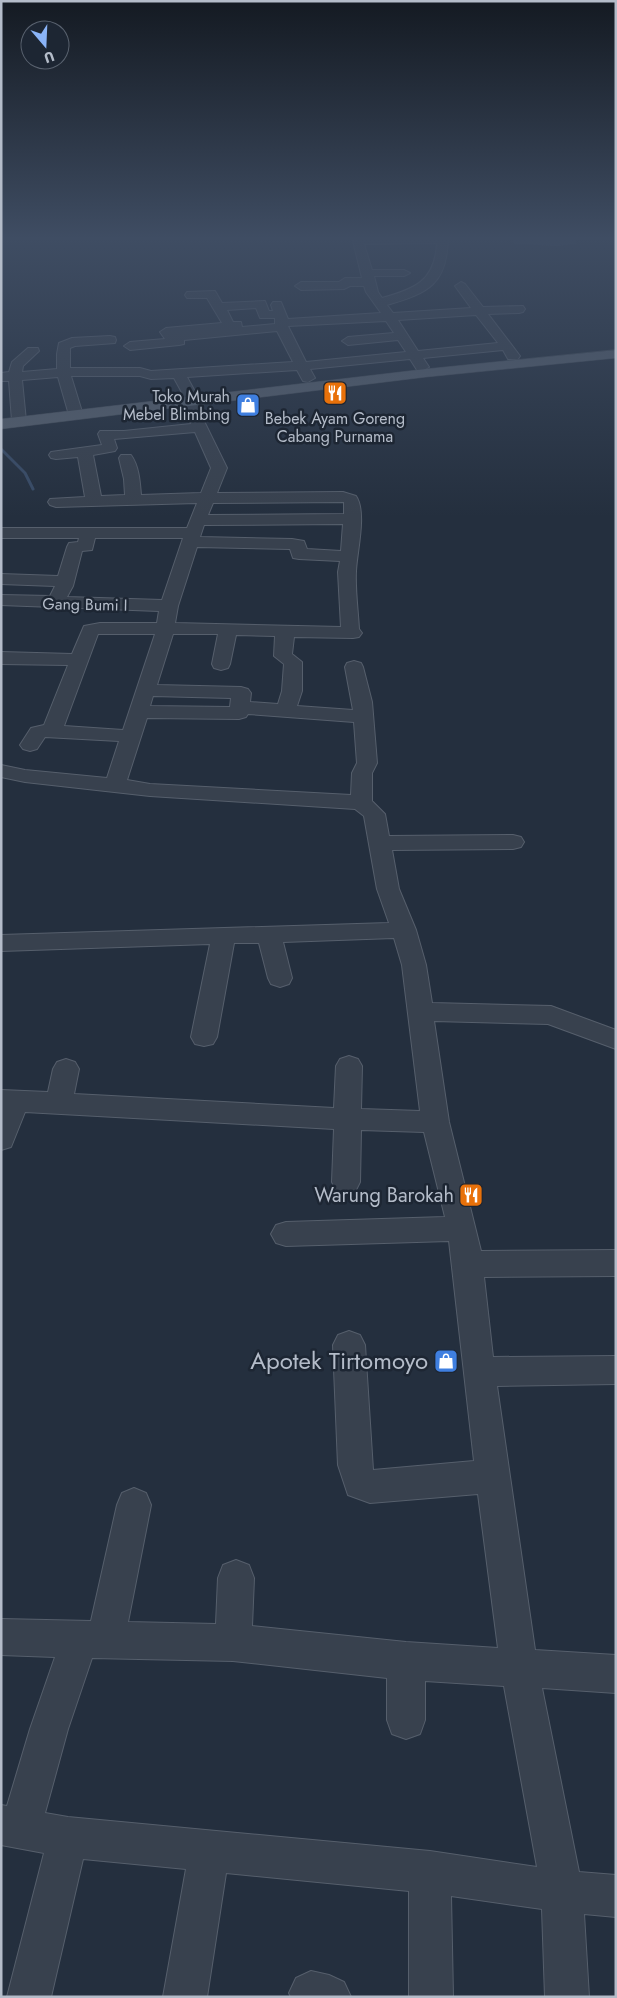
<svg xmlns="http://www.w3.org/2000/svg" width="617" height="1998" font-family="Jost,sans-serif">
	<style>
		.water { fill: #394c67 }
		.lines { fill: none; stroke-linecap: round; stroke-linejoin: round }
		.stream { stroke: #394c67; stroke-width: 3 }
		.minor-casing { stroke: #565f6c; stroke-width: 2 }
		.major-casing { stroke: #414a57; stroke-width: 1 }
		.minor { fill: #38414e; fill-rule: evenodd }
		.major { fill: #56606e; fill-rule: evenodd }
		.labels { text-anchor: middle; stroke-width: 5; stroke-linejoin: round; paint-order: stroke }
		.far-poi-label { font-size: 16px; fill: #b4bcc9; stroke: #1d2633; text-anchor: end }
		.far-street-label { font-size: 16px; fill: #b4bcc9; stroke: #1d2633 }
		.poi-label { font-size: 20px; fill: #b4bcc9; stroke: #1d2633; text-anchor: end }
		.near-poi-label { font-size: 24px; fill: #b4bcc9; stroke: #1d2633; text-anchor: end }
	</style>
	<rect width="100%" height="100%" fill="#242f3e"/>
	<!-- water -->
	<polygon class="water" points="512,238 571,238 576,241 577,244 558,246 514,244"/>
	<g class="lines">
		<!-- stream -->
		<polyline class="stream" points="1,449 25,473 33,489"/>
		<!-- minor casing -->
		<g class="minor-casing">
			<g id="minor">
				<path d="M 358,238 L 448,238 C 447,284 429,293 387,305 L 393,313 L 471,308 L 455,286 L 461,282 L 465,284 L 483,307 L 523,306 L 525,309 L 523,312 L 519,313 L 488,314 L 520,356 L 518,359 L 508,359 L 503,350 L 423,358 L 429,367 L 422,371 L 417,370 L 410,359 L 310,369 L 315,378 L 308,382 L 303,381 L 297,370 L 187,377 L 199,399 L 197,402 L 202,417 L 227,468 L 217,493 L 343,492 L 356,496 C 367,512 357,551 356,571 C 355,590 358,610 359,629 L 362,633 L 359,637 L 353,638 L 294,637 L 292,654 L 302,662 L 302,691 L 297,706 L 353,710 L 345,667 L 347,663 L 354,661 L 361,663 L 363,667 L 372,702 L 377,763 L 372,773 L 372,801 L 385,814 L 389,836 L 513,835 L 521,837 L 524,842 L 521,847 L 513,849 L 392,850 L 399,889 L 416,930 L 426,965 L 432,1003 L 551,1006 L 616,1030 L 616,1049 L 548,1024 L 434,1021 L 449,1122 L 481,1251 L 616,1250 L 616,1276 L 484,1277 L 493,1357 L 616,1356 L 616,1384 L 497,1386 L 535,1650 L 616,1655 L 616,1693 L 542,1688 L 579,1872 L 616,1875 L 616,1917 L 584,1914 L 589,1997 L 545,1997 L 542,1909 L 451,1896 L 453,1997 L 409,1997 L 409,1891 L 226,1873 L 207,1997 L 163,1997 L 186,1869 L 83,1859 L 51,1997 L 7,1997 L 44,1853 L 1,1845 L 1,1805 L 7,1806 L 30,1729 L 55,1657 L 1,1655 L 1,1619 L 91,1621 L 117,1505 L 122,1493 L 134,1488 L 146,1493 L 151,1505 L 128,1622 L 216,1624 L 218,1578 L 223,1565 L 236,1560 L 249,1565 L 254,1578 L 252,1626 L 406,1642 L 498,1648 L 478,1494 L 370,1503 L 348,1495 L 338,1465 L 333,1345 L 338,1335 L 349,1331 L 360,1335 L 365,1345 L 373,1470 L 474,1461 L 449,1241 L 286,1246 L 276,1243 L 271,1234 L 276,1225 L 286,1222 L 445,1217 L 424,1132 L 361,1130 L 360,1182 L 356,1190 L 346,1193 L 336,1190 L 332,1182 L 334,1129 L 25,1112 L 11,1147 L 1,1150 L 1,1090 L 48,1092 L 53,1069 L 57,1062 L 66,1059 L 75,1062 L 79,1069 L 74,1094 L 334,1108 L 336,1066 L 340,1059 L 349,1056 L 358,1059 L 362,1066 L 361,1109 L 420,1111 L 402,965 L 394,938 L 283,942 L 292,978 L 289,984 L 280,987 L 271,984 L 268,978 L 259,943 L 234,943 L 217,1037 L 213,1044 L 204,1046 L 195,1044 L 191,1037 L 210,944 L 1,951 L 1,935 L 389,923 L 377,889 L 364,816 L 355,809 L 150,796 L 25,782 L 1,777 L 1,765 L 25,770 L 107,778 L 119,741 L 45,737 L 37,749 L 30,751 L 23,749 L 20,745 L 31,728 L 44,725 L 68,665 L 1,664 L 1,652 L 72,654 L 84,626 L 100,623 L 157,623 L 159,611 L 1,605 L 1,595 L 50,596 L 55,586 L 1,584 L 1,574 L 58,576 L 67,547 L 69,543 L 78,542 L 79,538 L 1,538 L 1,528 L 187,528 L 197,503 L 56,507 L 50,505 L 48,502 L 50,499 L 85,497 L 78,457 L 56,459 L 51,458 L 49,455 L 51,452 L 102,445 L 98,434 L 100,431 L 124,431 L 191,424 L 183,401 L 185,398 L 174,378 L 151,379 L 140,376 L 71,376 L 83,415 L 81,418 L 71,418 L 69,415 L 58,377 L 22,380 L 26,421 L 24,424 L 14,424 L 12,421 L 9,381 L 1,381 L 1,373 L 9,372 L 12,362 L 28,348 L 38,348 L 39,351 L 23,366 L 22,372 L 57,369 L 57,354 L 59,343 L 72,338 L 110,336 L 115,337 L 116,340 L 115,343 L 75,346 L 70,348 L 70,368 L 140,368 L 151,371 L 293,362 L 277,331 L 184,340 L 184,344 L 179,345 L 130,350 L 124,346 L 130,342 L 165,339 L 160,332 L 166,328 L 222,323 L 207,298 L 187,298 L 185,295 L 187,292 L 215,291 L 222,303 L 265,301 L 269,311 L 273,311 L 271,305 L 273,302 L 281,302 L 288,319 L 381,313 L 366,292 L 364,286 L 350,286 L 344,289 L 301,290 L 295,286 L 301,282 L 339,282 L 345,278 L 362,278 L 353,241 ZM 437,243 C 435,281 415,289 382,298 L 378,292 L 374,276 L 404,276 L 410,273 L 404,270 L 372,270 L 364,244 ZM 256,308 L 260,318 L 275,318 L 275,324 L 242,327 L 241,322 L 233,322 L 227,310 ZM 476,315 L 498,343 L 418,351 L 398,320 ZM 386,321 L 394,333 L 348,337 L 342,341 L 348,345 L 398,340 L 406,352 L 306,362 L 288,326 ZM 195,432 L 211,468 L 201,493 L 141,495 C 140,482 139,466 131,455 L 121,455 L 119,458 L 124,479 L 125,495 L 101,496 L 93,455 L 115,451 L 117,448 L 114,439 ZM 344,502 L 344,514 L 208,515 L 213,503 ZM 343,524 L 341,551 L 307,549 L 304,541 L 292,539 L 200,537 L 204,525 ZM 95,538 L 183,538 L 162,600 L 67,597 L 73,586 L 82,551 L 92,550 ZM 197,547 L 290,549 L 293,558 L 299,559 L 340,561 L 338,572 L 341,627 L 175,623 L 178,606 ZM 98,634 L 155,634 L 123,730 L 64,726 ZM 173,634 L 218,634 L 212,664 L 214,668 L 221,670 L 228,668 L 230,664 L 236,635 L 275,636 L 274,656 L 284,664 L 282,691 L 278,704 L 250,702 L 251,693 L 248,689 L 241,687 L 157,685 ZM 153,696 L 231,698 L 230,707 L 150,706 ZM 248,714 L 354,722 L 357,763 L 352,773 L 351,795 L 150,784 L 127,780 L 147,718 L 239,719 L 246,717 ZM 92,1658 L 233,1661 L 387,1678 L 387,1720 L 392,1734 L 406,1739 L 420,1734 L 425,1720 L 425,1681 L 504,1686 L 537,1867 L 430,1851 L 68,1817 L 45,1813 L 68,1729 Z"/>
				<polygon points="311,1971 329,1975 344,1982 351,1997 291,1997 289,1993 296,1978"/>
			</g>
		</g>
		<!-- major casing -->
		<g class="major-casing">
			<polygon id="major" points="616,350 616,358 426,377 1,429 1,419 426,369"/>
		</g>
		<!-- minor -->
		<use href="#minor" class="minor"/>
		<!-- major -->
		<use href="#major" class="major"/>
	</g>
	<!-- sky -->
	<linearGradient id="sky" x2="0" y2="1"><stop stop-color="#141a22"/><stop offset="0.46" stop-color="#3f4d63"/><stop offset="1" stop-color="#3f4d63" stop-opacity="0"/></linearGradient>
	<rect width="617" height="517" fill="url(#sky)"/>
	<!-- icons -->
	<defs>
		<g id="restaurant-square" transform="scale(1.25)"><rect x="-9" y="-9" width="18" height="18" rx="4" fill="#e8710a" stroke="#1d2633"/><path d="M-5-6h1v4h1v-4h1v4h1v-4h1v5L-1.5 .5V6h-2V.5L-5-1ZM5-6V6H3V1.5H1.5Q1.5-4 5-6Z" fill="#fff"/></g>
		<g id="shop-square" transform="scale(1.25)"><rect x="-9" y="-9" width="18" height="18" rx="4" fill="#3f7fe0" stroke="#1d2633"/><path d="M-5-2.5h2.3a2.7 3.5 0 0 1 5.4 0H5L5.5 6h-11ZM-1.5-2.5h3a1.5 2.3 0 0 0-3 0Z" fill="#fff"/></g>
	</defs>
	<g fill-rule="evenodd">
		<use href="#restaurant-square" x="335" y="393"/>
		<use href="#shop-square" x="248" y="405"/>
		<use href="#restaurant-square" x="471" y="1195"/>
		<use href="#shop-square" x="446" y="1361"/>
	</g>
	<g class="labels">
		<!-- far-poi labels -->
		<g class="far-poi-label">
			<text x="230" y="402">Toko Murah<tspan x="230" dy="18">Mebel Blimbing</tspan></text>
			<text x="335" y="424" text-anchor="middle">Bebek Ayam Goreng<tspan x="335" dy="18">Cabang Purnama</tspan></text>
		</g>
		<!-- far-street labels -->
		<g class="far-street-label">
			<text transform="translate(85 604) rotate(1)" y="6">Gang Bumi I</text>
		</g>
		<!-- poi labels -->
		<g class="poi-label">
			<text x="454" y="1202">Warung Barokah</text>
		</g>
		<!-- near-poi labels -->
		<g class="near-poi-label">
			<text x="428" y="1369">Apotek Tirtomoyo</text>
		</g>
	</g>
	<!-- border -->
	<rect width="617" height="1998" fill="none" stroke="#b4bcc9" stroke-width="5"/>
	<!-- north arrow -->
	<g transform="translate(45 45) rotate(161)"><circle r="24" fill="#1d2633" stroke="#59626f"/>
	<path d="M0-4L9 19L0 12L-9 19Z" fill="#8ab4f8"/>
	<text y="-8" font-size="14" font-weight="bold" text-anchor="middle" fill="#b4bcc9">U</text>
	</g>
</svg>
